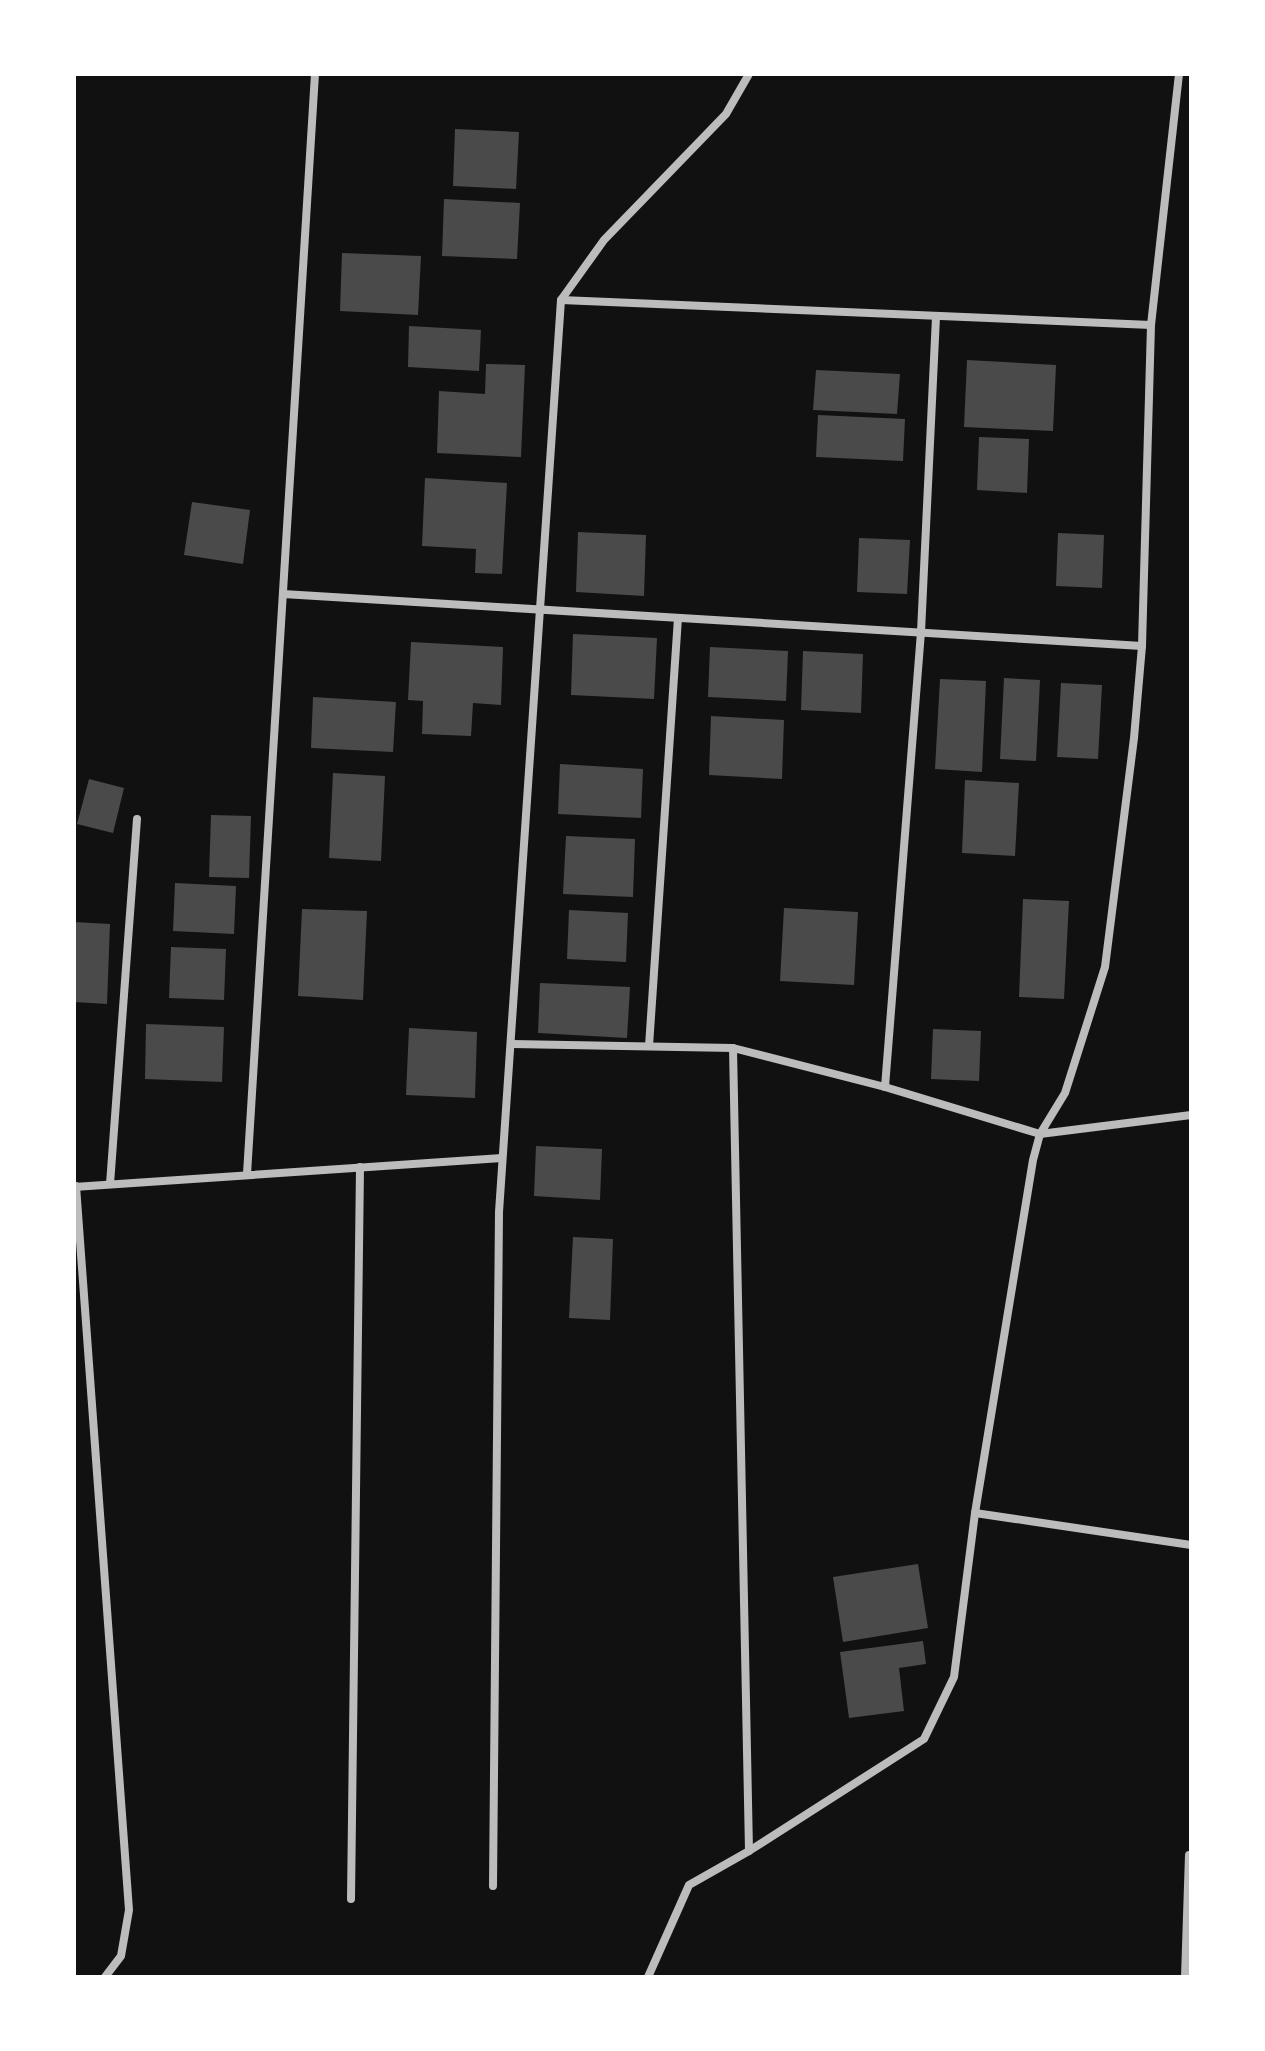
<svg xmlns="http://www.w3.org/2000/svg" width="1265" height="2051" font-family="Lato,sans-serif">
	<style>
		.building { fill: #4a4a4a }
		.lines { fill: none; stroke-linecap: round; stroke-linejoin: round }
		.minor { stroke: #bcbcbc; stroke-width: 8 }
	</style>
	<rect width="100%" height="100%" fill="#111"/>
	<!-- building -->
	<g class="building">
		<polygon points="455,129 519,132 516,189 453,186"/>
		<polygon points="444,199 520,203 517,259 442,256"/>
		<polygon points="342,253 421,256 418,315 340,311"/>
		<polygon points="409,326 481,330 479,371 408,367"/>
		<polygon points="967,360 1056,365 1053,431 964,427"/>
		<polygon points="486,364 525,365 521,457 437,453 439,391 485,394"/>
		<polygon points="816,370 900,374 897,414 813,410"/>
		<polygon points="818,415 905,419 903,461 816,457"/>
		<polygon points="979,437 1029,439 1027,493 977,490"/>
		<polygon points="425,478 507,483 502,574 475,573 476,549 422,546"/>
		<polygon points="192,502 250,510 243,564 184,555"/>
		<polygon points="578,532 646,535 644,596 576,592"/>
		<polygon points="1058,533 1104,535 1102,588 1056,586"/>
		<polygon points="859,538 910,540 907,594 857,592"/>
		<polygon points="573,634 657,638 654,699 571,695"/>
		<polygon points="411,642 503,647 501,705 473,703 471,736 422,734 423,701 408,700"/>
		<polygon points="710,647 788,651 786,701 708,697"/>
		<polygon points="803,651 863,654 861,713 801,710"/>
		<polygon points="1004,678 1040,680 1036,761 1000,759"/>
		<polygon points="940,679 986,681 982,772 935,769"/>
		<polygon points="1061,683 1102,685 1098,759 1057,757"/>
		<polygon points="313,697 396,702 393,752 311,748"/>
		<polygon points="711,716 784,720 782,779 709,775"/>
		<polygon points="560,764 643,769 641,818 558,814"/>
		<polygon points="333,773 385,776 381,861 329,858"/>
		<polygon points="89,779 124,788 113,833 77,824"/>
		<polygon points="965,780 1019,783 1015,856 962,853"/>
		<polygon points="211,815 251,816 249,878 209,877"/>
		<polygon points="566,836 635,839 633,897 563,894"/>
		<polygon points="175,883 236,886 234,934 173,931"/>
		<polygon points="1023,899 1069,901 1064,999 1019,997"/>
		<polygon points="784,908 858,912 854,985 780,981"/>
		<polygon points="302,909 367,911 363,1000 298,996"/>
		<polygon points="569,910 628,913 626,962 567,959"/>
		<polygon points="74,922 110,924 107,1004 74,1002"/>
		<polygon points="171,947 226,949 224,1000 169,998"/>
		<polygon points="540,983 630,987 627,1038 538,1033"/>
		<polygon points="146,1024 224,1027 222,1082 145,1079"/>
		<polygon points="409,1028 477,1032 475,1098 406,1095"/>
		<polygon points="933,1029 981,1031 979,1081 931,1079"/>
		<polygon points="536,1146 602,1149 600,1200 534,1196"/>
		<polygon points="573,1237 613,1239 610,1320 569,1318"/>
		<polygon points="918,1564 928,1628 843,1642 833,1577"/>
		<polygon points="923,1641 926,1664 899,1668 904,1711 849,1718 840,1652"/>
	</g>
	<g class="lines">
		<!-- minor -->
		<g class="minor">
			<polyline points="561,300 1151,325"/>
			<polyline points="283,594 1142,646"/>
			<polyline points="512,1044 733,1048 885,1087 1040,1134 1191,1115"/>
			<polyline points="649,1046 678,618"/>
			<polyline points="733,1048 749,1851"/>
			<polyline points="885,1087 921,632 936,317"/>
			<polyline points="247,1174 315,74"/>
			<polyline points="110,1184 137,819"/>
			<polyline points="76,1186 129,1910 121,1956 105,1977"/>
			<polyline points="74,1187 502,1158"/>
			<polyline points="975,1513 1191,1545"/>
			<polyline points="493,1886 499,1212 561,300 604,240 726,114 749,74"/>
			<polyline points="351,1899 360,1167"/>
			<polyline points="648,1977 689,1885 749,1851 924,1739 954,1677 975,1513 1033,1160 1040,1134 1065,1093 1105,967 1134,738 1142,646 1151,325 1179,74"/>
			<polyline points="1185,1977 1189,1855"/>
		</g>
	</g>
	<!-- border -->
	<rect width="1265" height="2051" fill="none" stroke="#ffffff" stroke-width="152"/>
</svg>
